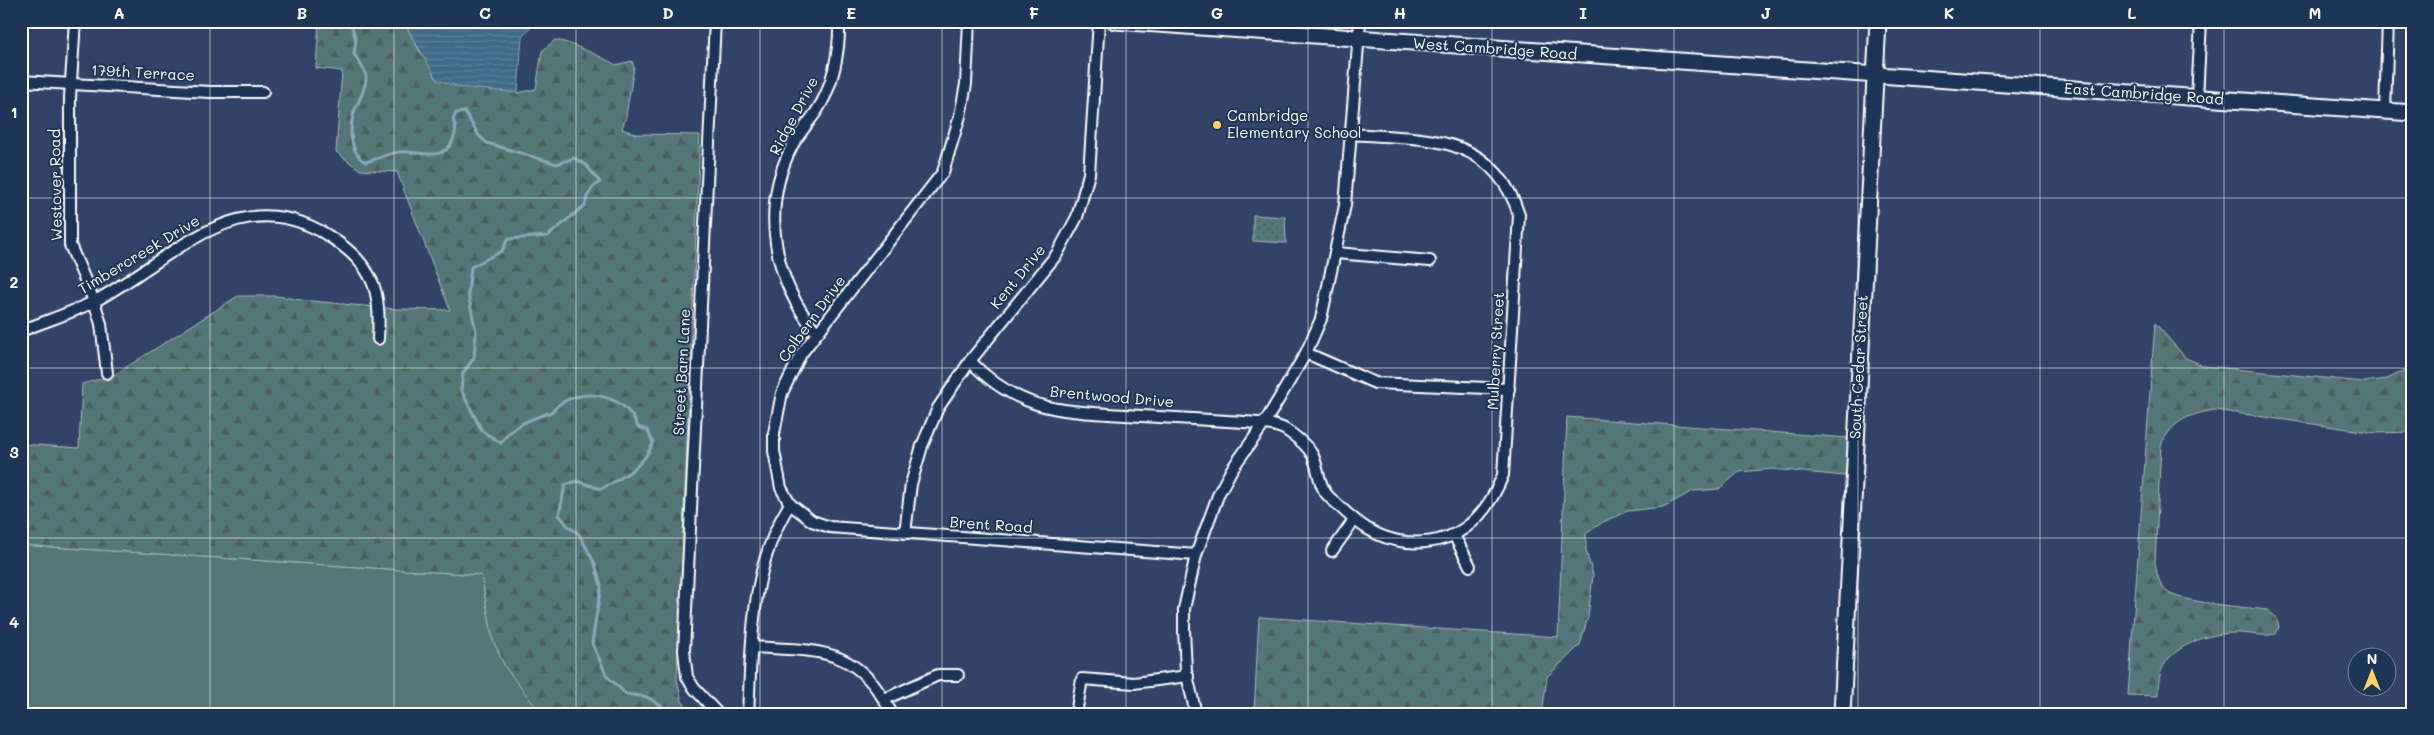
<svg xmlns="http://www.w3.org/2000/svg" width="2434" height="735" font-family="Mali,sans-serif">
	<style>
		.grass { fill: #547676; stroke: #aababa }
		.forest { fill: url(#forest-firs); stroke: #aababa }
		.park { fill: url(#park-dots); stroke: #aababa }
		.water { fill: url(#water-rules); stroke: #8da6b8 }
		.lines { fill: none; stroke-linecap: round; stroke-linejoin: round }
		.stream { stroke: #8da6b8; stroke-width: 3 }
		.street-casing { stroke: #fff; stroke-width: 14 }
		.secondary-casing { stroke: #fff; stroke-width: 19 }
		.street { stroke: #1d3557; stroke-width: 10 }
		.secondary { stroke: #1d3557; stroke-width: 15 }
		.grid { fill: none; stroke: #fff; stroke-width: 1; stroke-opacity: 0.55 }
		.poi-dot { fill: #ffd166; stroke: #1d3557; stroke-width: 2 }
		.labels { text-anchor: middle; stroke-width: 4; stroke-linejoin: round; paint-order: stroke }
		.street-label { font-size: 15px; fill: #fff; stroke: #1d3557 }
		.poi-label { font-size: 15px; fill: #fff; stroke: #1d3557; text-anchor: start }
		.neatline { fill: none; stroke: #fff; stroke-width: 2 }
		.grid-label { font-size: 16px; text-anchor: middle; font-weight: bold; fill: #fff }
	</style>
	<defs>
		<pattern id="forest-firs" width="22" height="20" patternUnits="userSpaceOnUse" patternTransform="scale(1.25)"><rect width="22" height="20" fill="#547676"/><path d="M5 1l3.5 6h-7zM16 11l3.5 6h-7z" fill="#4f5d5d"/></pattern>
		<pattern id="park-dots" width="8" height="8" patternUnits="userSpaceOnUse" patternTransform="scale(1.25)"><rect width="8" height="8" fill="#547676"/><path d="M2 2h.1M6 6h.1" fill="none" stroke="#4f5d5d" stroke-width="1.8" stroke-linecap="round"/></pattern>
		<pattern id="water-rules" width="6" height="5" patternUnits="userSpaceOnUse" patternTransform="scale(1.25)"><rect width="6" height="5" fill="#416a89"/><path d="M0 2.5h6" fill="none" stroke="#5e809b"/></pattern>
	</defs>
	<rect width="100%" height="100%" fill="#314468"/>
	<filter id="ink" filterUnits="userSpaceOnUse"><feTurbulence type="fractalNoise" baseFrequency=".02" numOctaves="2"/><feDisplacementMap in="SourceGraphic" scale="10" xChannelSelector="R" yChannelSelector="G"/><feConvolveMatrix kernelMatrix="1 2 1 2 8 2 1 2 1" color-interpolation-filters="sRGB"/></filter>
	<g filter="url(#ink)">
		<!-- grass -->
		<polygon class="grass" points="21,545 481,575 493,640 541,714 21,714"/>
		<!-- forest -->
		<g class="forest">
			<path d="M 319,21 L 403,21 L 420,52 L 518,93 L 536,89 L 542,51 L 555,40 C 570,42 602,57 616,65 L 632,61 L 634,67 L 626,116 L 622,129 L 636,134 L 700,135 L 677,680 L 682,701 L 692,714 L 541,714 L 505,667 L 493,640 L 481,575 L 21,545 L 21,444 L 79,448 L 82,384 L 114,375 L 238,296 L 277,296 L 301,300 L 396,309 L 450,310 L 397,172 L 360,170 L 336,152 L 342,71 L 316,68 Z"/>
			<path d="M 2155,323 L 2186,358 L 2204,366 L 2364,382 L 2387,379 L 2413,367 L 2413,432 L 2376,433 L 2215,410 C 2190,414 2173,420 2161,445 L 2155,562 C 2157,572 2158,583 2166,591 C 2179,603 2246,607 2267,610 L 2276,617 L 2279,627 L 2276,634 C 2262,637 2250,633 2237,633 C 2212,633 2181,642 2166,662 C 2159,671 2158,685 2158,696 L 2128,695 Z"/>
			<polygon points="1567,417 1849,438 1845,476 1772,469 1739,472 1719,489 1693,491 1663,507 1628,511 1603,522 1586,534 1586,551 1593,575 1588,617 1580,645 1547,677 1542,714 1254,714 1259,617 1558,637"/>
		</g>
		<!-- park -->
		<polygon class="park" points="1253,215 1285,217 1286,243 1253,241"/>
		<!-- water -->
		<polygon class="water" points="403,21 537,21 522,37 518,93 459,87 437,80"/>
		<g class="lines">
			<!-- stream -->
			<g class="stream">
				<path d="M 350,21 L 356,40 L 354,54 C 358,61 366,70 366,78 C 366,90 358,101 354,112 C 349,130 349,151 365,162 C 376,160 389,153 399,152 C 417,150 442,163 452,142 C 456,134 457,128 453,120 L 456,113 L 465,112 L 479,136 L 487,143 L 557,164 L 574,158 L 586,165 L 600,182 L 593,187 L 587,197 L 585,205 L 548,236 L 508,239 L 502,251 L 471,267 L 468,294 L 476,332 L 474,358 L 463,373 L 461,390 L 482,431 L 501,443 C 511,426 530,419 549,413 C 554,411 556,406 561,403 C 589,387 626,396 638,427 L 647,430 L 653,442 C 646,465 622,478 601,489 L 577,481 L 565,485 L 559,515 L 568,526 L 579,534 L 595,564 L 601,586 L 592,643 L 607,676 L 626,694 L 647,697 L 674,714"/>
				<polyline points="1579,21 1581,29"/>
			</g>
			<!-- street casing -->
			<g class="street-casing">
				<g id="street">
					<polyline points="75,21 70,97 70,245 94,301 101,324 107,373"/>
					<polyline points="715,21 684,651 687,677 694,688 718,714"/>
					<polyline points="969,21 966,84 960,116 943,172 801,354 782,393 774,433 774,451 781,488 790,504 812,521 830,527 1196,555"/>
					<polyline points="21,81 210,92 263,92"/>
					<polyline points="2197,98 2201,21"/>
					<polyline points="2385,111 2388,21"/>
					<polyline points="1336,253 1430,261"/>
					<path d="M 21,331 C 45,321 72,313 95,301 C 176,257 244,173 339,243 C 376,270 381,296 378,339"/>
					<path d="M 817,333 C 773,280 760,209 792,146 C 799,134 808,123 816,112 C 833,88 840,50 839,21"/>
					<polyline points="1306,353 1375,383 1509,389"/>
					<path d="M 970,361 C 1018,411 1060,411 1125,415 C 1159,417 1193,419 1227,421 C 1241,422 1274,422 1286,430 C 1295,436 1308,446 1313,456 C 1318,467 1318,481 1325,492 C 1328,497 1334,501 1338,505 C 1358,524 1377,539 1406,542 C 1456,546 1485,520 1503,475 L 1519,215 C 1493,132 1422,139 1350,134"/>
					<polyline points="905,533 911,484 922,446 938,408 970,361 1057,254 1077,217 1089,174 1099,21"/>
					<polyline points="1454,535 1470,566"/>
					<polyline points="1332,551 1354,520"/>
					<path d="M 752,647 C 821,651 857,646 892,714"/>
					<polyline points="885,699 938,675 958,675"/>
					<path d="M 748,714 C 752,642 750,566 790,504"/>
					<polyline points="1076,714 1082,679 1134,683 1188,676"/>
					<polyline points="1196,714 1186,671 1184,630 1184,609 1196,555 1219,493 1232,469 1264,424 1306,353 1321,319 1345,205 1360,21"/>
				</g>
			</g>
			<!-- secondary casing -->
			<g class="secondary-casing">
				<g id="secondary">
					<polyline points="1115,21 2413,113"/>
					<polyline points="1842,714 1878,21"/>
				</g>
			</g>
			<!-- street -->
			<use href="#street" class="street"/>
			<!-- secondary -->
			<use href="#secondary" class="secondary"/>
		</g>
	</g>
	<!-- grid -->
	<path class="grid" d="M 210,21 L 210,714M 394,21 L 394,714M 576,21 L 576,714M 760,21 L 760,714M 942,21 L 942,714M 1126,21 L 1126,714M 1308,21 L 1308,714M 1492,21 L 1492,714M 1674,21 L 1674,714M 1858,21 L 1858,714M 2040,21 L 2040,714M 2224,21 L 2224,714M 21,198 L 2413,198M 21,368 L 2413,368M 21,538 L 2413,538"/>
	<!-- markers -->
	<circle class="poi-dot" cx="1217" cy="125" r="5"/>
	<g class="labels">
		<!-- street labels -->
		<g class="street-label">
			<text transform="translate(1495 49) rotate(4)" y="5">West Cambridge Road</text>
			<text transform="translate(143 73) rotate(3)" y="5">179th Terrace</text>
			<text transform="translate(2144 94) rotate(4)" y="5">East Cambridge Road</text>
			<text transform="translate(794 116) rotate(-62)" y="5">Ridge Drive</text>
			<text transform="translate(56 185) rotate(-91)" y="5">Westover Road</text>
			<text transform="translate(139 255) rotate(-31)" y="5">Timbercreek Drive</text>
			<text transform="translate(1018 277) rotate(-51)" y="5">Kent Drive</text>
			<text transform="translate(812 319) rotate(-54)" y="5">Colbern Drive</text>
			<text transform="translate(1496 351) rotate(-87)" y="5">Mulberry Street</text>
			<text transform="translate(1859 367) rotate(-87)" y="5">South Cedar Street</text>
			<text transform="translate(682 372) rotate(-87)" y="5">Street Barn Lane</text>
			<text transform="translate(1112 397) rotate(5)" y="5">Brentwood Drive</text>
			<text transform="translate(991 525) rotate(4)" y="5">Brent Road</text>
		</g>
		<!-- poi labels -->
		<g class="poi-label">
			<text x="1227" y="121">Cambridge<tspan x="1227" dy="17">Elementary School</tspan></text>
		</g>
	</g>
	<!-- margin -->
	<rect width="2434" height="735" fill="none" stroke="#1d3557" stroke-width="55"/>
	<!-- north arrow -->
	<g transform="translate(2372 672)"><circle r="24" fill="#1d3557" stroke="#77869a"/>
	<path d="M0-4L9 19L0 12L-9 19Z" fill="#ffd166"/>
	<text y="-8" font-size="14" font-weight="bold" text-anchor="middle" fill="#ffffff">N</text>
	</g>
	<rect x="28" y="28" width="2378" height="680" class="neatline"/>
	<g class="grid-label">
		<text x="119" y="19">A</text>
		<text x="302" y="19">B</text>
		<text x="485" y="19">C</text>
		<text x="668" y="19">D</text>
		<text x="851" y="19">E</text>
		<text x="1034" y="19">F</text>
		<text x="1217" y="19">G</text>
		<text x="1400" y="19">H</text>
		<text x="1583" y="19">I</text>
		<text x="1766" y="19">J</text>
		<text x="1949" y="19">K</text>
		<text x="2132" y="19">L</text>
		<text x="2315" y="19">M</text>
		<text x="14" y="118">1</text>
		<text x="14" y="288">2</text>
		<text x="14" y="458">3</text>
		<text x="14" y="628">4</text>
	</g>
</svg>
